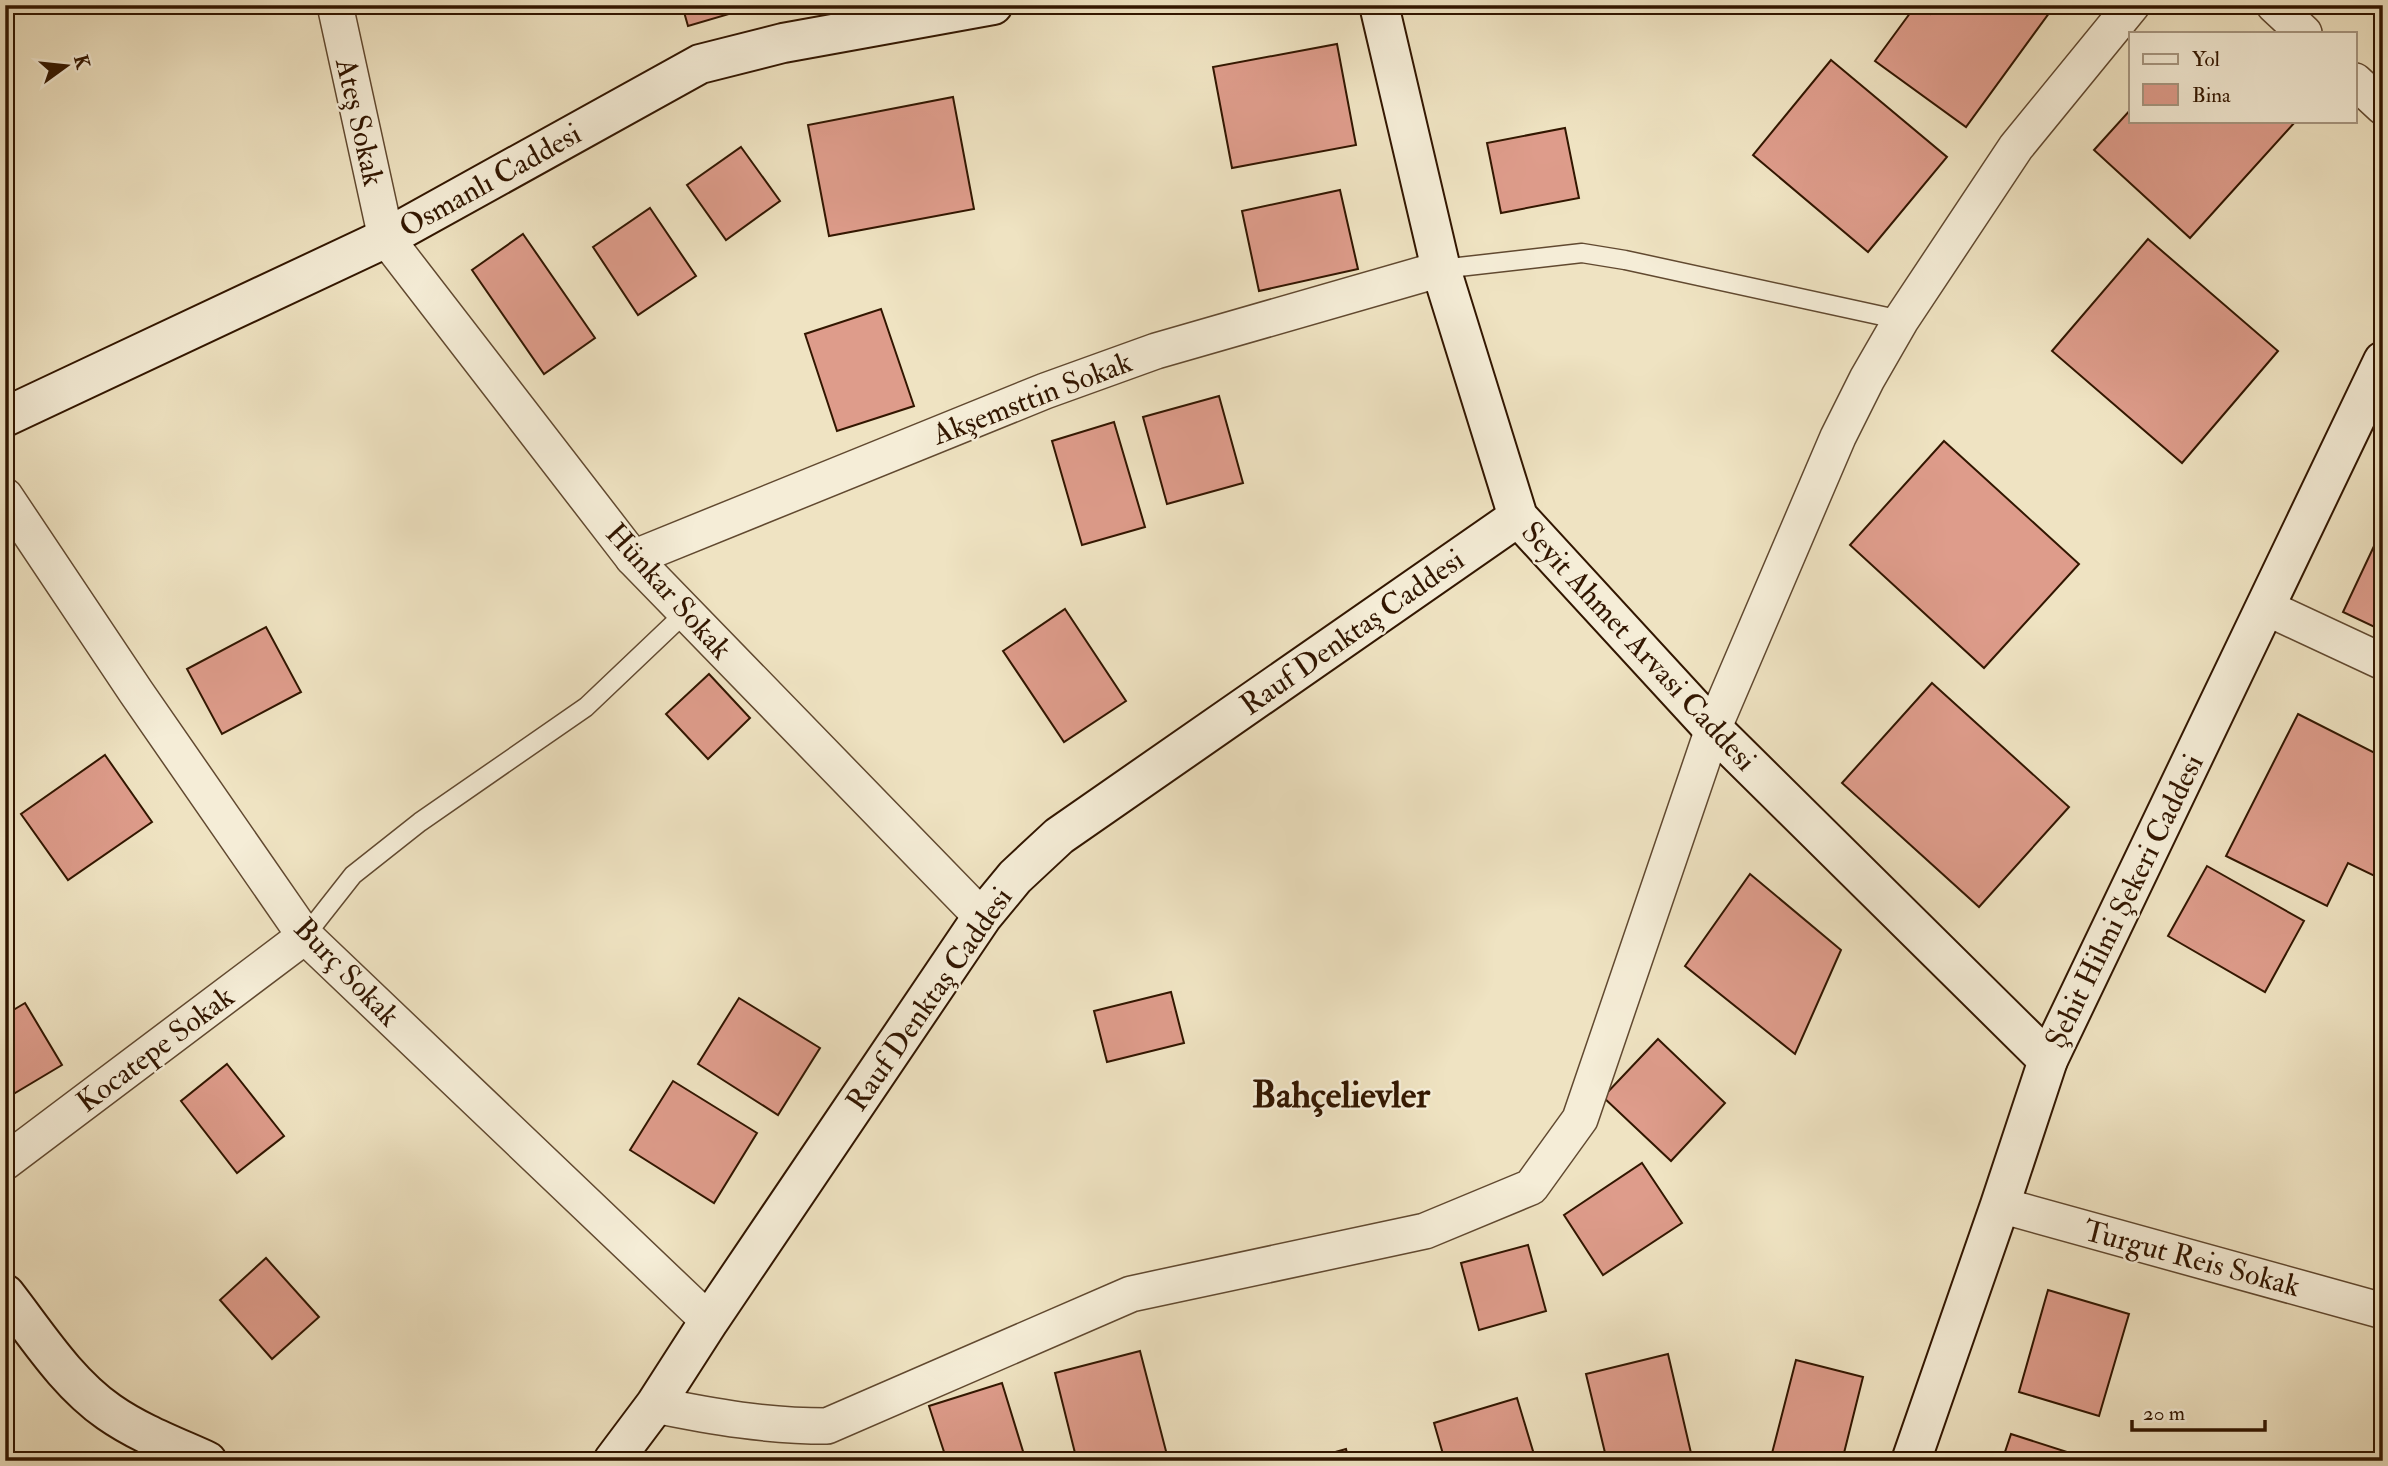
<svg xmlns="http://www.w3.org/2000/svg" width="2388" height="1466" font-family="'IM FELL Double Pica',serif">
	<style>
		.building { fill: #de9c8b; stroke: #321600; stroke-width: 2 }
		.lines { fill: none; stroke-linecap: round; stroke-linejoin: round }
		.lane-casing { stroke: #614930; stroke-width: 21 }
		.street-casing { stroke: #614930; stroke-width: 38 }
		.secondary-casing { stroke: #321600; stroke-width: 42 }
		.lane { stroke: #f5edd7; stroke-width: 18 }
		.street { stroke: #f5edd7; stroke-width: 35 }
		.secondary { stroke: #f5edd7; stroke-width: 38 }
		.labels { text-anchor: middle; stroke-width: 5; stroke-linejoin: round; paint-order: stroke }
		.street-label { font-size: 30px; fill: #321600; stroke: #f5edd7 }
		.district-label { font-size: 37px; font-weight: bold; fill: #321600; stroke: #f5edd7 }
	</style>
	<rect width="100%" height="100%" fill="#efe3c2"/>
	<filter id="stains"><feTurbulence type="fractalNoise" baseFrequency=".00286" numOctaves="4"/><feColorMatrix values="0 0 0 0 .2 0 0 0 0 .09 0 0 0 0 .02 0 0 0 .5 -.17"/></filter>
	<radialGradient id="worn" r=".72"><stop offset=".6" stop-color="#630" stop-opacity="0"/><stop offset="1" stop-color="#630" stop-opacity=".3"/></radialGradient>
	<!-- building -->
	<g class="building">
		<polygon points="682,5 752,5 753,7 688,26"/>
		<polygon points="1916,5 1930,14 1937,5 2055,5 1966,127 1875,61"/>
		<polygon points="1337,44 1356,145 1232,168 1213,67"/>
		<polygon points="1831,60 1947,157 1868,252 1753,155"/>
		<polygon points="953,97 974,209 829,236 808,125"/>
		<polygon points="2131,109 2131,121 2296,121 2190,238 2094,150"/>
		<polygon points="1565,128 1579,198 1501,213 1487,143"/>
		<polygon points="741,147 780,201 726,240 687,185"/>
		<polygon points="1340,190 1358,269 1259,291 1242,211"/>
		<polygon points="650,208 696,276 638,315 593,247"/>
		<polygon points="523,234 595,338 544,374 472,270"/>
		<polygon points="2148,239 2278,351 2182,463 2052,351"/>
		<polygon points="881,309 914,406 837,431 805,334"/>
		<polygon points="1219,396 1243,483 1167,504 1143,417"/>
		<polygon points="1114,422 1145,527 1082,545 1052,441"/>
		<polygon points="1944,441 2079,564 1984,668 1850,545"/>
		<polygon points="2383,527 2383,631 2343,612"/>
		<polygon points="1065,609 1126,701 1064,742 1003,651"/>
		<polygon points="266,627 301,692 222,734 187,669"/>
		<polygon points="709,674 750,718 708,759 666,714"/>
		<polygon points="1932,683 2069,807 1979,907 1842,783"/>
		<polygon points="2298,714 2383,757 2383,880 2348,863 2327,906 2226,856"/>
		<polygon points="105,755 152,822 68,880 21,814"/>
		<polygon points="2207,866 2304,921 2265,992 2168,936"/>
		<polygon points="1750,874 1841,950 1795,1054 1685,966"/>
		<polygon points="1171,992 1184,1043 1107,1062 1094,1011"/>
		<polygon points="739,998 820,1048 778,1115 698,1064"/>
		<polygon points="25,1003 62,1065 5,1099 5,1015"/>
		<polygon points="1658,1039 1725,1103 1671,1161 1603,1097"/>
		<polygon points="227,1064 284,1136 237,1173 181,1101"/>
		<polygon points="673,1081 757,1133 714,1203 630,1150"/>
		<polygon points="1642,1163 1682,1223 1603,1275 1564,1215"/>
		<polygon points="1528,1245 1546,1311 1479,1330 1461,1263"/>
		<polygon points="266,1258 319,1317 272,1359 220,1300"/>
		<polygon points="2048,1290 2129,1314 2099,1416 2019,1392"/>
		<polygon points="1140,1351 1167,1455 1144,1461 1077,1461 1055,1373"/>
		<polygon points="1668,1354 1691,1453 1657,1461 1607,1461 1586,1374"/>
		<polygon points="1796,1360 1863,1377 1842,1461 1770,1461"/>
		<polygon points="1002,1383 1026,1461 947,1461 929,1406"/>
		<polygon points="1517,1398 1536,1461 1445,1461 1434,1423"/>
		<polygon points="2011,1434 2095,1461 2002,1461"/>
		<polygon points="1346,1449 1349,1461 1303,1461"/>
	</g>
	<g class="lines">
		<!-- lane casing -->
		<g class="lane-casing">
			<g id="lane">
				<polyline points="1441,269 1582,253 1625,260 1901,320"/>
				<polyline points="305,936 353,875 420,822 586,707 686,612"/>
			</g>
		</g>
		<!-- street casing -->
		<g class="street-casing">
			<g id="street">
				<polyline points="335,5 386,238 633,558 982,917"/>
				<polyline points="2274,5 2304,33"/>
				<polyline points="2355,81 2383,107"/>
				<polyline points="5,496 136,692 305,936 709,1321"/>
				<polyline points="633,558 1045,391 1156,351 1441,269"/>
				<polyline points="2265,607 2383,662"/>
				<polyline points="5,1162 305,936"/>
				<polyline points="2000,1205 2383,1311"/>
				<path d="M 655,1405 C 715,1417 766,1426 827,1426 L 1131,1294 L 1425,1231 L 1531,1187 L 1580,1119 L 1713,729 L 1838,437 L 1867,379 L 1901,320 L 2016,147 L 2132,5"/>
			</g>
		</g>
		<!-- secondary casing -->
		<g class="secondary-casing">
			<g id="secondary">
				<polyline points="1379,5 1441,269 1518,517 1713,729 2048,1060"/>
				<polyline points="5,417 386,238 700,64 783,43 993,5"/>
				<path d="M 5,1294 C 37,1335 66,1382 109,1412 C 139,1433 174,1446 207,1461"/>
				<polyline points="613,1461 655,1405 709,1321 982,917 1015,877 1059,836 1518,517"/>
				<polyline points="1911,1461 2000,1205 2048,1060 2383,361"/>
			</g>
		</g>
		<!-- lane -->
		<use href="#lane" class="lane"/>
		<!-- street -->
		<use href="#street" class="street"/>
		<!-- secondary -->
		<use href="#secondary" class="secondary"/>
	</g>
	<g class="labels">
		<!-- street labels -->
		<g class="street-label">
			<text transform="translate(360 122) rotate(77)" y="10">Ateş Sokak</text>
			<text transform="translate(490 180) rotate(-29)" y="10">Osmanlı Caddesi</text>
			<text transform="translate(1032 398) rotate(-21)" y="10">Akşemsttin Sokak</text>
			<text transform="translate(669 591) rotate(48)" y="10">Hünkar Sokak</text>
			<text transform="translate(1352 632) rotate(-35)" y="10">Rauf Denktaş Caddesi</text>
			<text transform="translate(1639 646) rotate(47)" y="10">Seyit Ahmet Arvasi Caddesi</text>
			<text transform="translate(2124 901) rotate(-64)" y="10">Şehit Hilmi Şekeri Caddesi</text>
			<text transform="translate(347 972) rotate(46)" y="10">Burç Sokak</text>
			<text transform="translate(929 999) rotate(-55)" y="10">Rauf Denktaş Caddesi</text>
			<text transform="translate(155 1049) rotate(-37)" y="10">Kocatepe Sokak</text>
			<text transform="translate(2192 1258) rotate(15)" y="10">Turgut Reis Sokak</text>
		</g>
		<!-- district labels -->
		<g class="district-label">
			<text x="1341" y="1107">Bahçelievler</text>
		</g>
	</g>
	<!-- margin -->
	<rect width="2388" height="1466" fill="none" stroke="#efe3c2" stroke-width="28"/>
	<rect x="7" y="7" width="2374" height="1452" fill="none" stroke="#321600" stroke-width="3.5"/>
	<rect x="14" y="14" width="2360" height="1438" fill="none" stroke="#321600" stroke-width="2"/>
	<!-- legend -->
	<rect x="2129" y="32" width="228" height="91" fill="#f5edd7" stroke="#a79781" stroke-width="2"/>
	<rect x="2143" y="54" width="35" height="10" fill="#f5edd7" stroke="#a79781" stroke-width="2"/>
	<text x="2192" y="66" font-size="21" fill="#321600">Yol</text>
	<rect x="2143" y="84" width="35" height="21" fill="#de9c8b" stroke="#a79781" stroke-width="2"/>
	<text x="2192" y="102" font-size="21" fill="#321600">Bina</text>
	<!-- north arrow -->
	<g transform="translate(66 66) rotate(75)" stroke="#f5edd7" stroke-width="5" paint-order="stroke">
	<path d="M0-5L12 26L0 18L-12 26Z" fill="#321600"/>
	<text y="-10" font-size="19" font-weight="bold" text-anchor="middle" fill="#321600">K</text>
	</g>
	<!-- scale -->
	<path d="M2132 1420v10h133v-10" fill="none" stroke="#321600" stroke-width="3.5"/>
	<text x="2143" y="1420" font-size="21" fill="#321600" stroke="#f5edd7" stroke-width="5" paint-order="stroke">20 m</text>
	<rect width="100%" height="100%" filter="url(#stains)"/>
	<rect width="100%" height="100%" fill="url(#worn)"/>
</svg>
